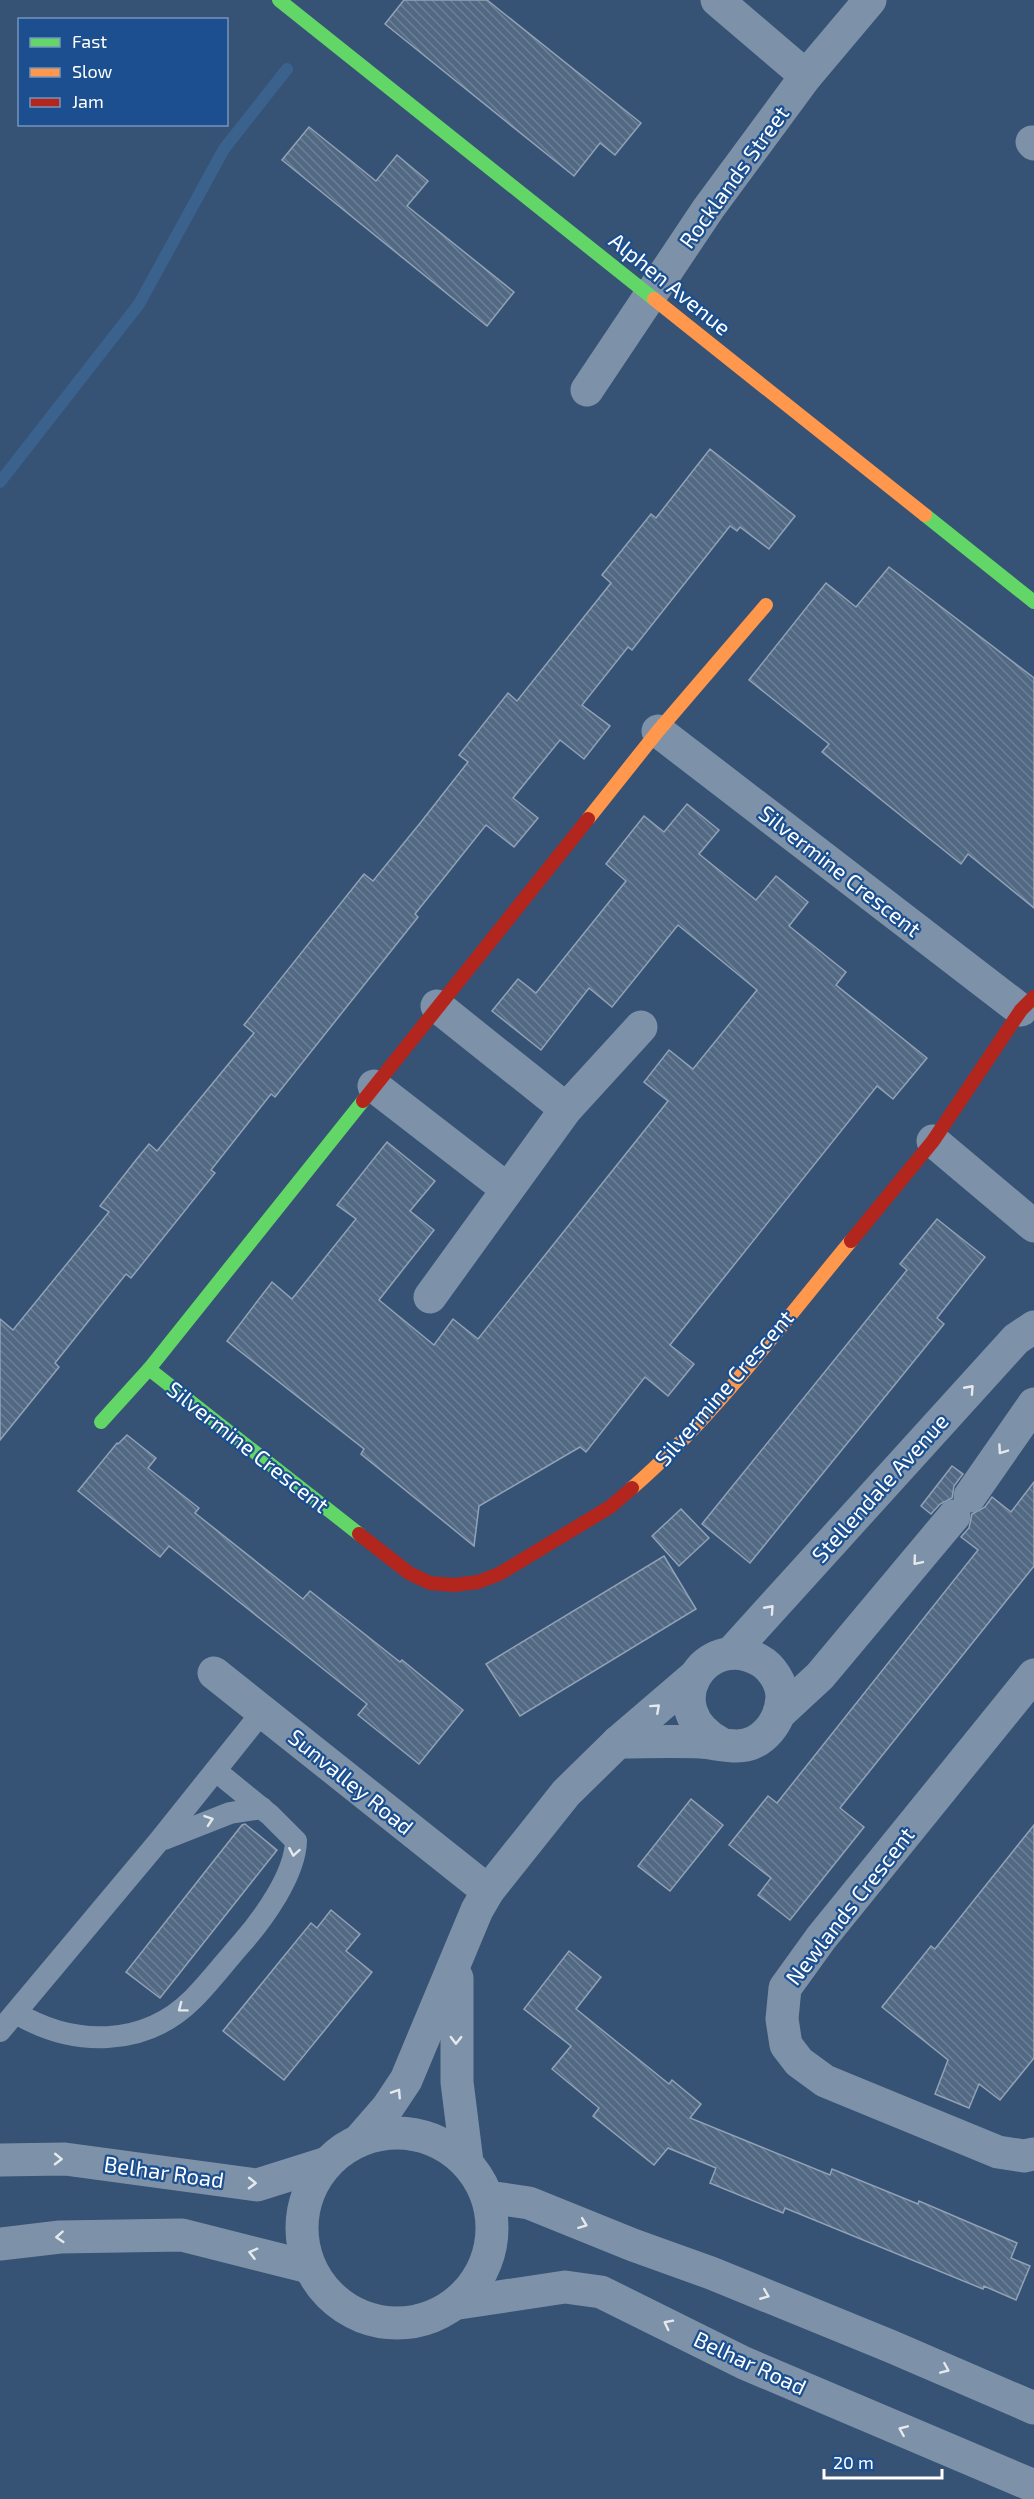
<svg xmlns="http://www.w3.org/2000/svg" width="1034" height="2499" font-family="'Exo 2',sans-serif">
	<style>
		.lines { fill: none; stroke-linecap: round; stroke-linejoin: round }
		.stream { stroke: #3b618d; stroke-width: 12 }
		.building { fill: url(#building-back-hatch); stroke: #92a2b6; stroke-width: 1.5 }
		.lane { stroke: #7d92a8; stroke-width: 22 }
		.street { stroke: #7d92a8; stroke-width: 33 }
		.fast { stroke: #63d668; stroke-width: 14 }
		.slow { stroke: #ff974d; stroke-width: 14 }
		.jam { stroke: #b3261e; stroke-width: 14 }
		.oneway { stroke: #e5e9ee }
		.labels { text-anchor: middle; stroke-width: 4.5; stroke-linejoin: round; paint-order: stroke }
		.street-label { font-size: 22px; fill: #fff; stroke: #1b4f8f }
	</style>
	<defs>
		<pattern id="building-back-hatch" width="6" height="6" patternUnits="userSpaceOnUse" patternTransform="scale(1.5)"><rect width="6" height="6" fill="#526984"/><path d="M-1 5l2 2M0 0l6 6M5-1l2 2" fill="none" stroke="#6c8096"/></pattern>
	</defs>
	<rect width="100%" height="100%" fill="#365274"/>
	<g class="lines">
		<!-- stream -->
		<polyline class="stream" points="0,482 139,304 224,149 287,69"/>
	</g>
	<!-- building -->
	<g class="building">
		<polygon points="404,0 487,0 641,123 615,155 600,143 574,176 385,24"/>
		<polygon points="309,127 376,181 397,155 428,181 407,206 514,292 487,326 282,160"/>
		<polygon points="710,449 795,516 769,549 740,527 737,531 730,526 632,650 628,647 582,705 610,726 584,759 560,740 513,798 538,818 514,847 486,825 415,914 418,917 275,1097 271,1094 211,1170 215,1173 131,1278 126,1274 55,1363 59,1367 0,1440 0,1319 13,1330 109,1212 100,1206 136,1160 149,1144 157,1151 254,1033 244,1025 364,874 373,881 421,822 468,762 459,755 508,693 517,701 611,583 602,575 651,514 656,518"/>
		<polygon points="889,567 1034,678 1034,908 968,854 961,864 822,752 829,744 749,680 826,583 856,607"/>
		<polygon points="687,804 719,830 699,854 756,900 776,876 808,902 789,926 846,972 836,985 927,1058 893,1099 877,1086 670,1345 694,1364 668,1396 645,1377 586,1452 580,1447 479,1506 474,1546 361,1454 364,1449 227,1341 272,1282 292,1299 356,1219 337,1205 387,1142 435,1181 410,1211 434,1230 379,1300 434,1345 453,1319 478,1339 668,1101 644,1082 669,1050 693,1069 757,990 678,925 612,1007 589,988 541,1050 492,1011 518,979 536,993 626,881 606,864 644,816 664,832"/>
		<polygon points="937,1219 985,1257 937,1318 944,1324 750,1563 702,1524 907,1270 900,1264"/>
		<polygon points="127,1435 156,1458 148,1468 199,1508 195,1513 303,1599 310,1591 400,1662 402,1660 463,1710 419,1764 358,1715 367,1704 277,1632 169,1546 160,1557 78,1491 117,1443 118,1444"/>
		<polygon points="952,1466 963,1474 954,1486 952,1498 940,1504 931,1514 921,1506"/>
		<polygon points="1034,1482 1034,1566 840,1808 864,1827 790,1920 758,1895 771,1878 729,1845 768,1796 777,1803 978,1550 961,1537 969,1528 972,1514 985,1507 992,1497 1011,1512"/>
		<polygon points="681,1509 709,1538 679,1566 652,1536"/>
		<polygon points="664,1556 696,1609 520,1716 486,1664"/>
		<polygon points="691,1799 723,1825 670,1891 638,1866"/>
		<polygon points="245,1824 277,1850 160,1998 126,1972 242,1825"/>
		<polygon points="1034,1825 1034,2058 1000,2100 979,2084 969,2108 935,2094 948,2060 882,2007 931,1946 935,1949"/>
		<polygon points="331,1910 360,1934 346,1951 372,1972 284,2080 223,2031 311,1923 317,1928"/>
		<polygon points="569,1951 601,1977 576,2009 669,2084 672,2080 701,2104 690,2118 830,2175 832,2169 918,2204 919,2201 1017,2243 1011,2258 1030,2266 1016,2300 984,2286 983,2289 785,2208 783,2213 710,2183 716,2168 668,2148 654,2165 593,2116 599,2108 552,2069 571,2046 524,2009"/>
	</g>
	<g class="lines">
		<!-- lane -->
		<g class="lane">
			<polyline points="164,1839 230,1813 262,1808"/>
			<path d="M 16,2013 C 73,2047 144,2048 193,1999 C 210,1982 225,1962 241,1944 C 263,1919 295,1875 296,1841 L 270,1815 L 216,1771"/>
			<polyline points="0,2031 159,1841 263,1711"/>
		</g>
		<!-- street -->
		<g class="street">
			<polyline points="717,0 806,76"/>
			<polyline points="1032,142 1034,144"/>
			<polyline points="587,390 708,209 806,76 870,0"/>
			<polyline points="658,731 1021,1010"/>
			<polyline points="437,1006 566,1109"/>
			<polyline points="374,1086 507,1189"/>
			<polyline points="933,1141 1034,1226"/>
			<polyline points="430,1297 566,1109 641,1027"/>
			<polyline points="970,1496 1034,1404"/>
			<polyline points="731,1653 1016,1339 1034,1327"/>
			<polyline points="214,1673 488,1891"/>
			<polyline points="1034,1675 821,1938 785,1988 782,2019 786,2045 799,2062 825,2081 998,2152 1024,2156 1034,2154"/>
			<polyline points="780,1713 820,1676 954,1516"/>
			<path d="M 618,1742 C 646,1742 673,1741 701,1742 C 713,1743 725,1746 737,1746 C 763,1746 781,1721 782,1697 C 782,1683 772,1667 759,1660 C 705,1630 655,1708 720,1743"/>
			<polyline points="457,1978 457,2082 467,2162"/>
			<circle cx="397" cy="2228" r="95"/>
			<polyline points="361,2138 388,2107 406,2080 477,1910 488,1891 566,1793 618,1742 695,1676"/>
			<polyline points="0,2160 65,2159 257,2185 324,2164"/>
			<polyline points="488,2197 529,2203 633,2245 711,2273 890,2346 1034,2408"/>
			<polyline points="0,2244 60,2237 182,2235 309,2267"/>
			<polyline points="459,2303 565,2287 601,2292 744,2363 1034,2486"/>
		</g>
		<!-- fast -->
		<g class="fast">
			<polyline points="279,0 654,299"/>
			<polyline points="925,515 1034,602"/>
			<polyline points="149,1369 359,1534"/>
			<polyline points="101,1422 149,1369 363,1101"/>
		</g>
		<!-- slow -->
		<g class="slow">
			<polyline points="654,299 925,515"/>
			<polyline points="588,819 658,731 766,605"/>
			<path d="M 632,1488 C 715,1416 781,1325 851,1241"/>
		</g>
		<!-- jam -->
		<g class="jam">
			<polyline points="363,1101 588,819"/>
			<polyline points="851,1241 933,1141 1021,1010 1034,997"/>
			<polyline points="359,1534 409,1573 430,1583 454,1585 478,1582 499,1574 610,1507 632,1488"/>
		</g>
	</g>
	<!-- one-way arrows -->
	<defs><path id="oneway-chevron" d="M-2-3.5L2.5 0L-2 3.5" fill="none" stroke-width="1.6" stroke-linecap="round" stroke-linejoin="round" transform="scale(1.5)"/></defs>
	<g class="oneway">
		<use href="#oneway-chevron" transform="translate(970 1389) rotate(-48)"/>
		<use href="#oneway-chevron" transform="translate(1002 1450) rotate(125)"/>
		<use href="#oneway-chevron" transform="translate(917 1561) rotate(130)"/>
		<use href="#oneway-chevron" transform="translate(770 1609) rotate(-48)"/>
		<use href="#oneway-chevron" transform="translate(656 1708) rotate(-42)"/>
		<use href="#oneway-chevron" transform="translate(209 1820) rotate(-19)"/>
		<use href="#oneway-chevron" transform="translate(294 1852) rotate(100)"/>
		<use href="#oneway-chevron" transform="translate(182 2008) rotate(143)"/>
		<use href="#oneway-chevron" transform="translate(456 2040) rotate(91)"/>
		<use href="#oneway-chevron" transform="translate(397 2093) rotate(-57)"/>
		<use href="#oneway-chevron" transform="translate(58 2159) rotate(1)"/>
		<use href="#oneway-chevron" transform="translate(252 2183) rotate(1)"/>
		<use href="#oneway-chevron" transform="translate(583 2224) rotate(21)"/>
		<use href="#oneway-chevron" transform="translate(60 2237) rotate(176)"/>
		<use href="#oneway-chevron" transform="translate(253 2253) rotate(-165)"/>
		<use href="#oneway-chevron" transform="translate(765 2295) rotate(22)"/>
		<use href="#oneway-chevron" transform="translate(668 2324) rotate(-153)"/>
		<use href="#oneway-chevron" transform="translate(945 2369) rotate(23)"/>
		<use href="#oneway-chevron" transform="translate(903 2430) rotate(-157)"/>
	</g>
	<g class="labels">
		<!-- street labels -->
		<g class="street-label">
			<text transform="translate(734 177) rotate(-54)" y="8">Rocklands Street</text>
			<text transform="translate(670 284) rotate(39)" y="8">Alphen Avenue</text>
			<text transform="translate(840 871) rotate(38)" y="8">Silvermine Crescent</text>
			<text transform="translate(724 1388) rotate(-49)" y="8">Silvermine Crescent</text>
			<text transform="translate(248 1447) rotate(38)" y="8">Silvermine Crescent</text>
			<text transform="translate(880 1488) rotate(-48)" y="8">Stellendale Avenue</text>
			<text transform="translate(351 1782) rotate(39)" y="8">Sunvalley Road</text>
			<text transform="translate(850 1906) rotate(-52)" y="8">Newlands Crescent</text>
			<text transform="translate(164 2172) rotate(8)" y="8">Belhar Road</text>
			<text transform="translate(750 2363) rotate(25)" y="8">Belhar Road</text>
		</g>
	</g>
	<!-- legend -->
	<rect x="18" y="18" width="210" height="108" fill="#1b4f8f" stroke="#7695bc" stroke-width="1.5"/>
	<rect x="30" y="38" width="30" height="9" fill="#63d668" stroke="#7695bc" stroke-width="1.5"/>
	<text x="72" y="48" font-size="18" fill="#ffffff">Fast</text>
	<rect x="30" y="68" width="30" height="9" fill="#ff974d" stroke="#7695bc" stroke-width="1.5"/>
	<text x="72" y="78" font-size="18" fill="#ffffff">Slow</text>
	<rect x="30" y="98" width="30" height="9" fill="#b3261e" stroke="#7695bc" stroke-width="1.5"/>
	<text x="72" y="108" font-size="18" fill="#ffffff">Jam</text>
	<!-- scale -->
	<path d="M824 2469v9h118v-9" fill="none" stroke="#ffffff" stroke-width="3"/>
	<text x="833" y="2469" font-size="18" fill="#ffffff" stroke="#1b4f8f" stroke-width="4.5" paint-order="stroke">20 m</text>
</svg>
